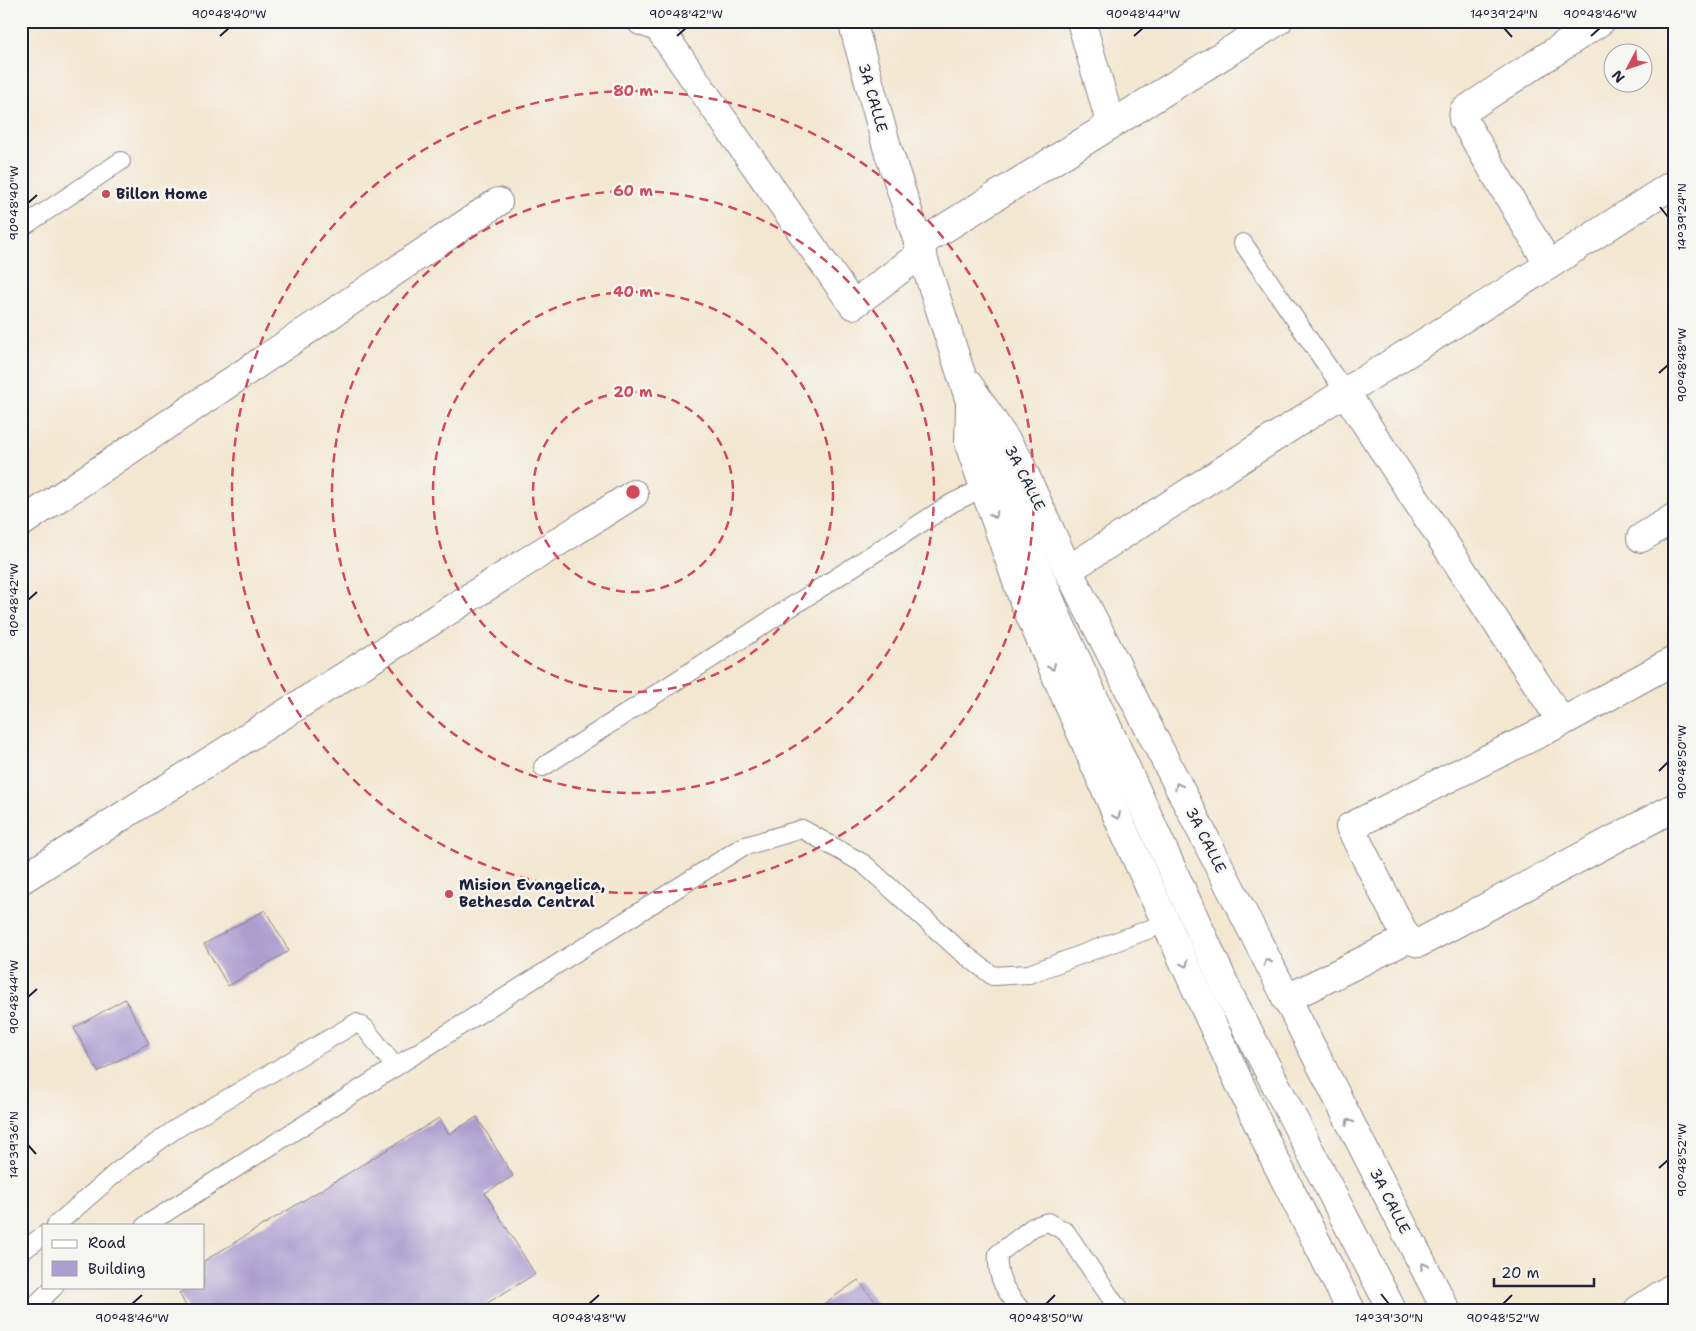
<svg xmlns="http://www.w3.org/2000/svg" width="1696" height="1331" font-family="'Shantell Sans',sans-serif">
	<style>
		.building { fill: #ac9fcf }
		.lines { fill: none; stroke-linecap: round; stroke-linejoin: round }
		.service-casing { stroke: #8a8486; stroke-width: 20 }
		.pedestrian-casing { stroke: #8a8486; stroke-width: 30 }
		.minor-casing { stroke: #8a8486; stroke-width: 30 }
		.tertiary-casing { stroke: #8a8486; stroke-width: 30 }
		.secondary-casing { stroke: #8a8486; stroke-width: 30 }
		.primary-casing { stroke: #8a8486; stroke-width: 30 }
		.service { stroke: #fff; stroke-width: 18 }
		.pedestrian { stroke: #fff; stroke-width: 28 }
		.minor { stroke: #fff; stroke-width: 28 }
		.tertiary { stroke: #fff; stroke-width: 28 }
		.secondary { stroke: #fff; stroke-width: 28 }
		.primary { stroke: #fff; stroke-width: 28 }
		.oneway { stroke: #9c9ca7 }
		.ticks { fill: none; stroke: #22223b; stroke-width: 2 }
		.ring { fill: none; stroke: #d1495b; stroke-width: 2.5; stroke-dasharray: 9 6 }
		.poi-dot { fill: #d1495b; stroke: #f6f6f2; stroke-width: 2 }
		.labels { text-anchor: middle; stroke-width: 5; stroke-linejoin: round; paint-order: stroke }
		.street-label { font-size: 15px; fill: #22223b; stroke: #f6f6f2 }
		.poi-label { font-size: 15px; font-weight: bold; fill: #22223b; stroke: #f6f6f2; text-anchor: start }
		.centre { fill: #d1495b; stroke: #f6f6f2; stroke-width: 2.5 }
		.ring-label { font-size: 15px; text-anchor: middle; font-weight: bold; fill: #d1495b; stroke: #f6f6f2; stroke-width: 5; stroke-linejoin: round; paint-order: stroke }
		.neatline { fill: none; stroke: #22223b; stroke-width: 2 }
		.ticks-label { font-size: 12px; text-anchor: middle; fill: #22223b }
	</style>
	<rect width="100%" height="100%" fill="#f6f6f2"/>
	<filter id="ink" filterUnits="userSpaceOnUse"><feTurbulence type="fractalNoise" baseFrequency=".02" numOctaves="2"/><feDisplacementMap in="SourceGraphic" scale="10" xChannelSelector="R" yChannelSelector="G"/><feConvolveMatrix kernelMatrix="1 2 1 2 8 2 1 2 1" color-interpolation-filters="sRGB"/></filter>
	<filter id="wash" filterUnits="userSpaceOnUse"><feTurbulence type="fractalNoise" baseFrequency=".0096" numOctaves="4" result="noise"/><feDisplacementMap in="SourceGraphic" scale="20" xChannelSelector="R" yChannelSelector="G"/><feGaussianBlur stdDeviation="1.12" result="paint"/><feColorMatrix in="noise" values="0 0 0 0 0 0 0 0 0 0 0 0 0 0 0 0 0 1.4 0 .05"/><feComposite in="paint" operator="in"/></filter>
	<g filter="url(#wash)">
		<rect width="100%" height="100%" fill="#f3e7d1"/>
		<g id="blocks">
			<!-- building -->
			<g class="building">
				<polygon points="265,910 289,951 228,986 204,944"/>
				<polygon points="125,999 149,1043 98,1072 74,1028"/>
				<polygon points="477,1117 513,1176 485,1193 535,1274 476,1310 188,1310 179,1293 189,1287 204,1287 204,1261 439,1118 449,1134"/>
				<polygon points="858,1280 882,1310 815,1310"/>
			</g>
		</g>
	</g>
	<g filter="url(#ink)">
		<use href="#blocks" fill-opacity="0" stroke="#8a8486" stroke-width="1"/>
		<g class="lines">
			<!-- service casing -->
			<g class="service-casing">
				<g id="service">
					<polyline points="21,228 121,161"/>
					<polyline points="1243,243 1345,392"/>
					<polyline points="543,767 952,503 985,487"/>
					<polyline points="56,1225 118,1171 174,1130 356,1023 365,1028 395,1067"/>
					<polyline points="146,1225 742,847 802,829 864,864 959,950 993,976 1029,974 1166,923"/>
					<polyline points="21,1252 44,1235"/>
					<polyline points="30,1310 54,1287"/>
					<path d="M 1021,1310 C 1006,1292 996,1278 998,1254 L 1033,1227 L 1048,1222 L 1066,1232 L 1119,1310"/>
				</g>
			</g>
			<!-- pedestrian casing -->
			<g class="pedestrian-casing">
				<polyline id="pedestrian" points="641,21 658,27 853,305 922,253"/>
			</g>
			<!-- minor casing -->
			<g class="minor-casing">
				<g id="minor">
					<polyline points="1081,21 1111,125"/>
					<polyline points="919,244 1278,21"/>
					<polyline points="1549,265 1463,119 1464,111 1601,21"/>
					<polyline points="1345,392 1562,722"/>
					<polyline points="21,523 498,202"/>
					<polyline points="1641,538 1675,517"/>
					<polyline points="1068,570 1345,392 1549,265 1675,183"/>
					<polyline points="21,880 634,494"/>
					<polyline points="1407,939 1350,827 1562,722 1675,660"/>
					<polyline points="1286,999 1407,939 1419,943 1675,807"/>
				</g>
			</g>
			<!-- tertiary casing -->
			<g class="tertiary-casing">
				<g id="tertiary">
					<polyline points="969,385 1017,457 1068,570 1446,1310"/>
					<polyline points="970,405 969,444 1024,602 1126,836 1270,1150 1351,1310"/>
				</g>
			</g>
			<!-- secondary casing -->
			<g class="secondary-casing">
				<polyline id="secondary" points="1638,1310 1675,1286"/>
			</g>
			<!-- primary casing -->
			<g class="primary-casing">
				<polyline id="primary" points="852,21 887,147 981,435 1058,619 1230,996 1392,1310"/>
			</g>
			<!-- service -->
			<use href="#service" class="service"/>
			<!-- pedestrian -->
			<use href="#pedestrian" class="pedestrian"/>
			<!-- minor -->
			<use href="#minor" class="minor"/>
			<!-- tertiary -->
			<use href="#tertiary" class="tertiary"/>
			<!-- secondary -->
			<use href="#secondary" class="secondary"/>
			<!-- primary -->
			<use href="#primary" class="primary"/>
		</g>
		<!-- one-way arrows -->
		<defs><path id="oneway-chevron" d="M-2-3.5L2.5 0L-2 3.5" fill="none" stroke-width="1.6" stroke-linecap="round" stroke-linejoin="round" transform="scale(1.25)"/></defs>
		<g class="oneway">
			<use href="#oneway-chevron" transform="translate(994 515) rotate(71)"/>
			<use href="#oneway-chevron" transform="translate(1052 667) rotate(66)"/>
			<use href="#oneway-chevron" transform="translate(1178 786) rotate(-117)"/>
			<use href="#oneway-chevron" transform="translate(1117 816) rotate(66)"/>
			<use href="#oneway-chevron" transform="translate(1267 962) rotate(-117)"/>
			<use href="#oneway-chevron" transform="translate(1185 964) rotate(65)"/>
			<use href="#oneway-chevron" transform="translate(1349 1122) rotate(-117)"/>
			<use href="#oneway-chevron" transform="translate(1424 1266) rotate(-117)"/>
		</g>
	</g>
	<!-- ticks -->
	<path class="ticks" d="M 1504,28 L 1512,37M 220,36 L 229,28M 677,36 L 686,28M 1134,36 L 1143,28M 1591,36 L 1600,28M 28,203 L 37,195M 1660,207 L 1668,217M 1659,373 L 1668,365M 28,600 L 37,592M 1659,771 L 1668,762M 28,997 L 37,989M 28,1145 L 36,1154M 1659,1168 L 1668,1160M 1381,1294 L 1389,1304M 132,1304 L 142,1295M 589,1304 L 599,1295M 1046,1304 L 1055,1295M 1503,1304 L 1512,1295"/>
	<!-- distance rings -->
	<g class="ring">
		<circle cx="633" cy="492" r="100"/>
		<circle cx="633" cy="492" r="200"/>
		<circle cx="633" cy="492" r="301"/>
		<circle cx="633" cy="492" r="401"/>
	</g>
	<!-- markers -->
	<g class="poi-dot">
		<circle cx="106" cy="194" r="5"/>
		<circle cx="449" cy="894" r="5"/>
	</g>
	<g class="labels">
		<!-- street labels -->
		<g class="street-label">
			<text transform="translate(873 98) rotate(74)" y="5">3A CALLE</text>
			<text transform="translate(1025 478) rotate(63)" y="5">3A CALLE</text>
			<text transform="translate(1206 840) rotate(63)" y="5">3A CALLE</text>
			<text transform="translate(1390 1201) rotate(63)" y="5">3A CALLE</text>
		</g>
		<!-- poi labels -->
		<g class="poi-label">
			<text x="116" y="199">Billon Home</text>
			<text x="459" y="890">Mision Evangelica,<tspan x="459" dy="17">Bethesda Central</tspan></text>
		</g>
	</g>
	<circle cx="633" cy="492" r="8" class="centre"/>
	<g class="ring-label">
		<text x="633" y="96">80 m</text>
		<text x="633" y="196">60 m</text>
		<text x="633" y="297">40 m</text>
		<text x="633" y="397">20 m</text>
	</g>
	<!-- margin -->
	<rect width="1696" height="1331" fill="none" stroke="#f6f6f2" stroke-width="55"/>
	<!-- legend -->
	<rect x="42" y="1224" width="162" height="65" fill="#f6f6f2" stroke="#a1a1a9"/>
	<rect x="52" y="1240" width="25" height="8" fill="#ffffff" stroke="#a1a1a9"/>
	<text x="88" y="1248" font-size="15" fill="#22223b">Road</text>
	<rect x="52" y="1261" width="25" height="15" fill="#ac9fcf" stroke="#a1a1a9"/>
	<text x="88" y="1274" font-size="15" fill="#22223b">Building</text>
	<!-- north arrow -->
	<g transform="translate(1628 68) rotate(229)"><circle r="24" fill="#f6f6f2" stroke="#a1a1a9"/>
	<path d="M0-4L9 19L0 12L-9 19Z" fill="#d1495b"/>
	<text y="-8" font-size="14" font-weight="bold" text-anchor="middle" fill="#22223b">N</text>
	</g>
	<!-- scale -->
	<path d="M1494 1278v8h100v-8" fill="none" stroke="#22223b" stroke-width="2.5"/>
	<text x="1501" y="1278" font-size="15" fill="#22223b" stroke="#f6f6f2" stroke-width="4" paint-order="stroke">20 m</text>
	<rect x="28" y="28" width="1640" height="1276" class="neatline"/>
	<g class="ticks-label">
		<text x="229" y="18">90°48'40"W</text>
		<text x="686" y="18">90°48'42"W</text>
		<text x="1143" y="18">90°48'44"W</text>
		<text x="1504" y="18">14°39'24"N</text>
		<text x="1600" y="18">90°48'46"W</text>
		<text transform="translate(14 203) rotate(-90)" y="4">90°48'40"W</text>
		<text transform="translate(1682 217) rotate(-90)" y="4">14°39'24"N</text>
		<text transform="translate(1682 365) rotate(-90)" y="4">90°48'48"W</text>
		<text transform="translate(14 600) rotate(-90)" y="4">90°48'42"W</text>
		<text transform="translate(1682 762) rotate(-90)" y="4">90°48'50"W</text>
		<text transform="translate(14 997) rotate(-90)" y="4">90°48'44"W</text>
		<text transform="translate(14 1145) rotate(-90)" y="4">14°39'36"N</text>
		<text transform="translate(1682 1160) rotate(-90)" y="4">90°48'52"W</text>
		<text x="132" y="1322">90°48'46"W</text>
		<text x="589" y="1322">90°48'48"W</text>
		<text x="1046" y="1322">90°48'50"W</text>
		<text x="1389" y="1322">14°39'30"N</text>
		<text x="1503" y="1322">90°48'52"W</text>
	</g>
</svg>
